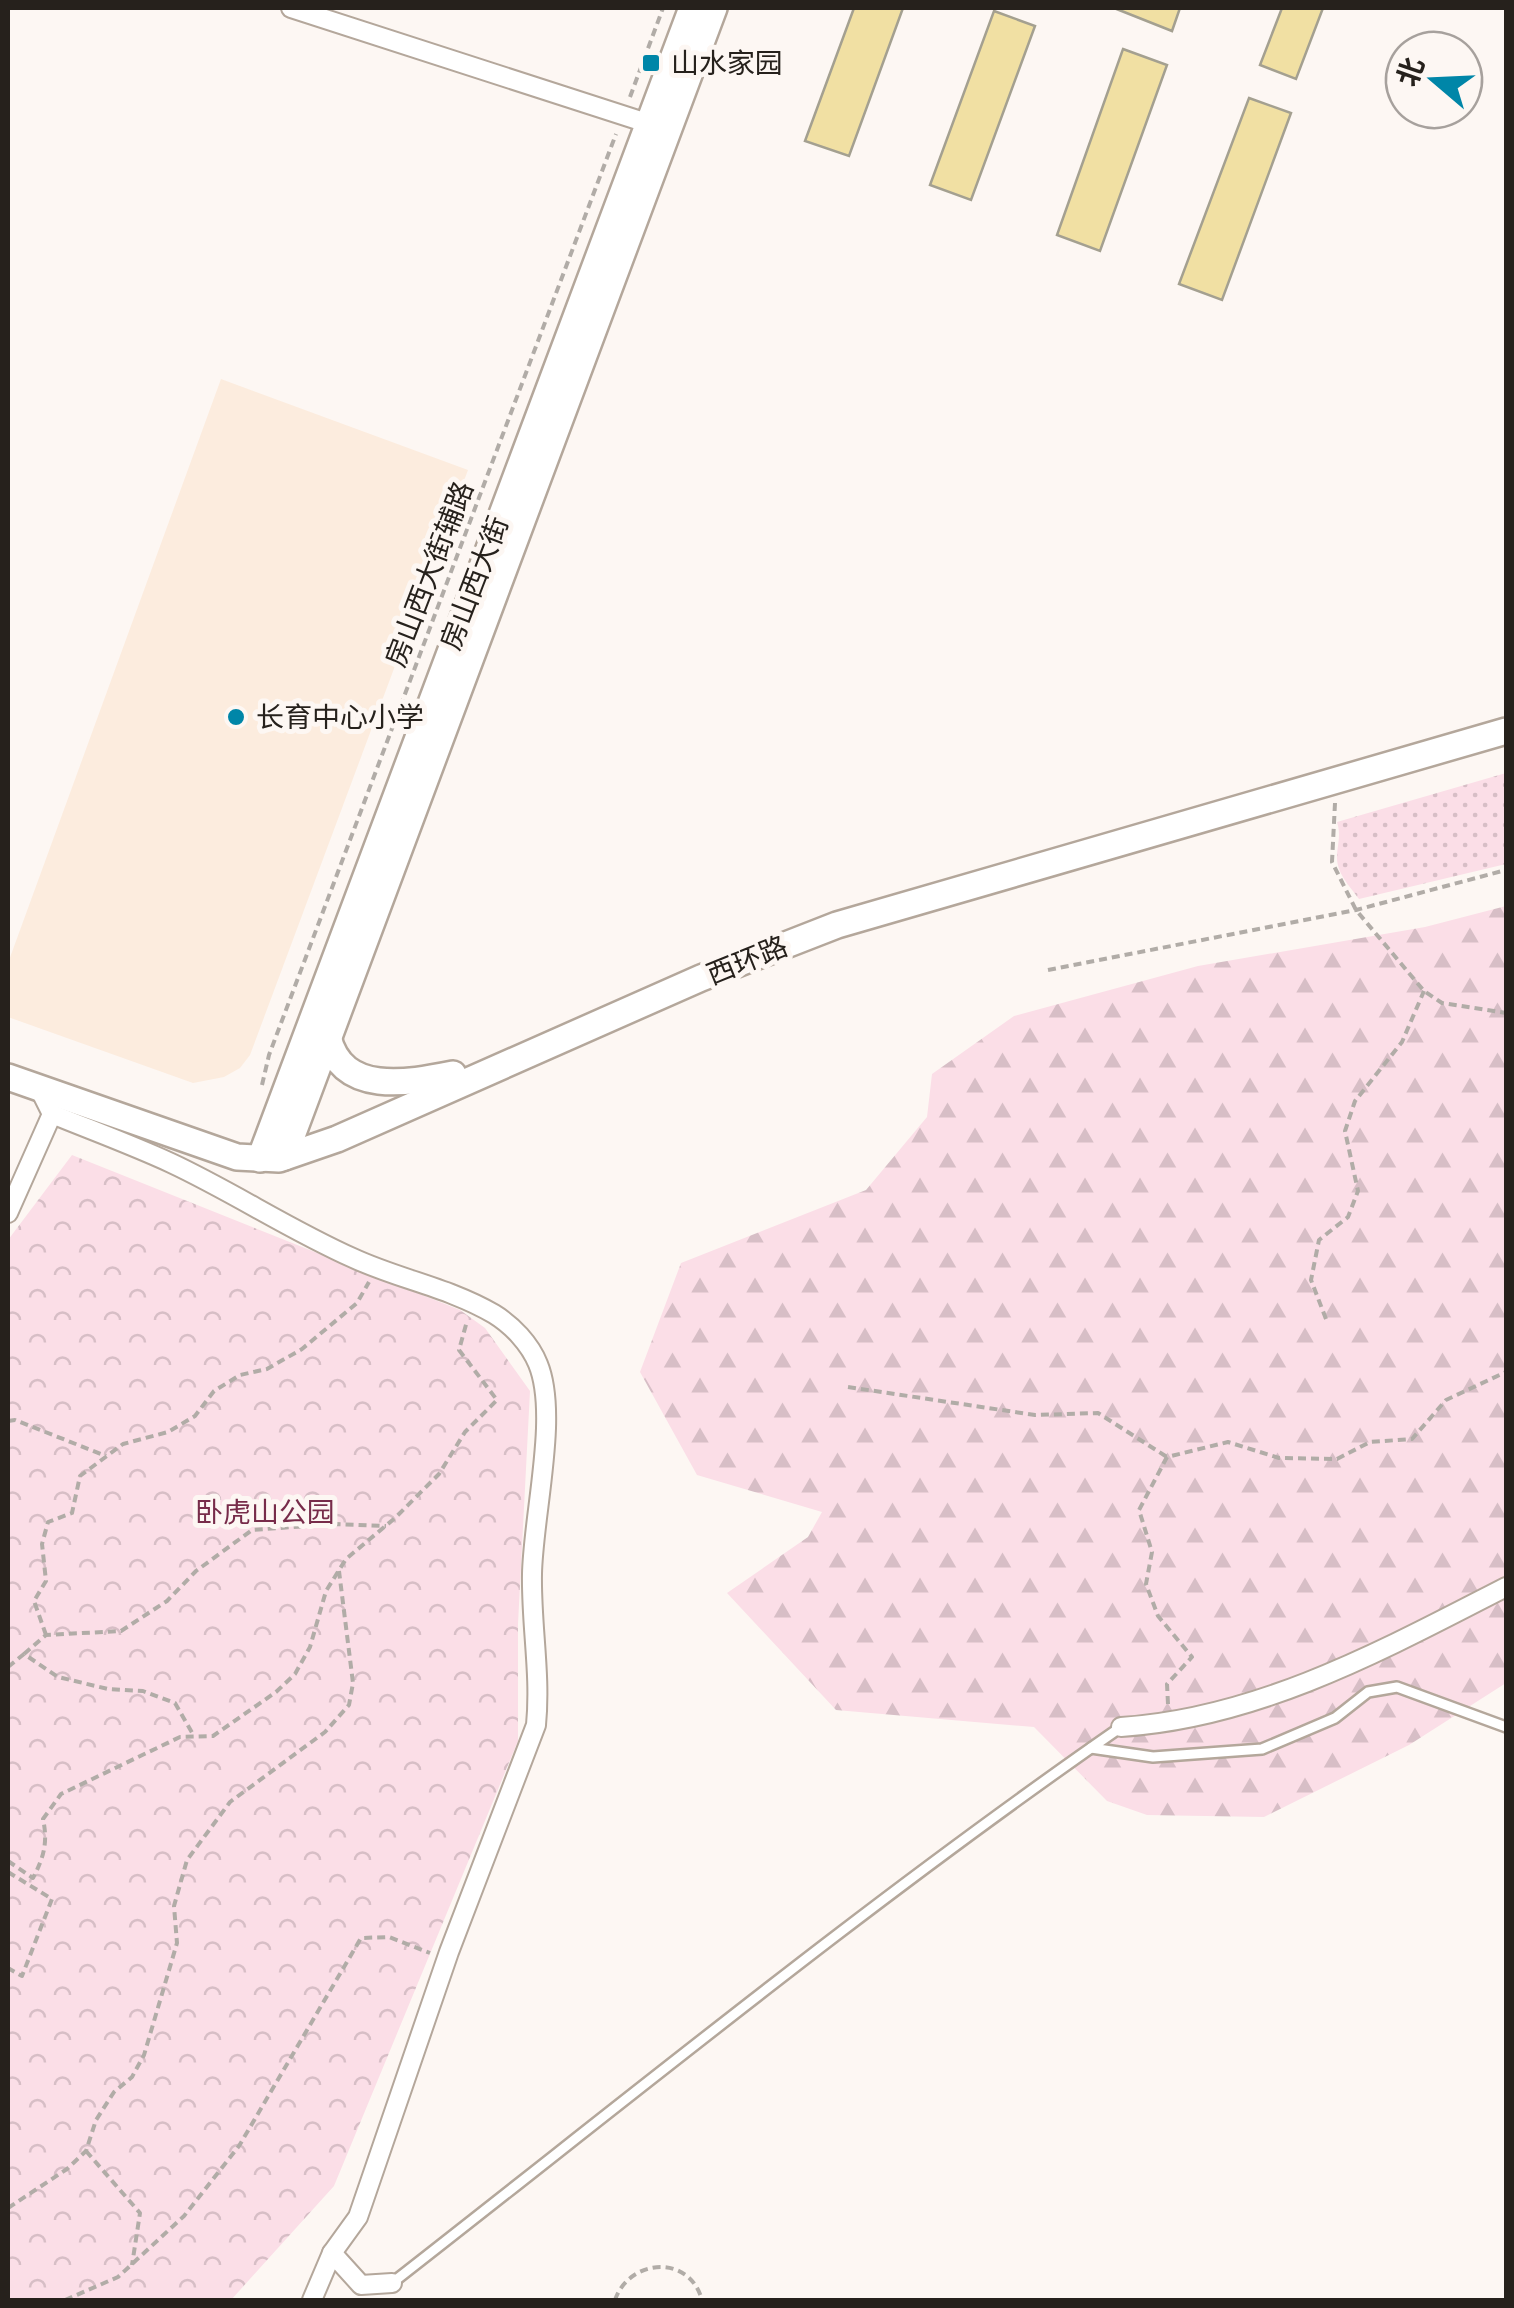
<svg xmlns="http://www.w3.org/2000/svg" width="1514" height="2308" font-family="'Varela Round','Noto Sans SC',sans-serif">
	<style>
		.built { fill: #fcecde }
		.grass { fill: url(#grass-dots) }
		.forest { fill: url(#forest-firs) }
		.park { fill: url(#park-crowns) }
		.building { fill: #f1e0a3; stroke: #a4a090; stroke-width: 2.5 }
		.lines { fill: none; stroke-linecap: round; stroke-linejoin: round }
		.lane-casing { stroke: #b4a79b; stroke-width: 14 }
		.street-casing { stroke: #b4a79b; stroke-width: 22 }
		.secondary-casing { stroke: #b4a79b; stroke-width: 30 }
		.path { stroke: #b1aca7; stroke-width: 4; stroke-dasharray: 8 5; stroke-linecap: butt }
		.lane { stroke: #fff; stroke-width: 9 }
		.street { stroke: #fff; stroke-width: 18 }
		.secondary { stroke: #fff; stroke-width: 25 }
		.poi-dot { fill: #0086a8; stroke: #fdf7f3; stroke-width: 4 }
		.labels { text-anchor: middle; stroke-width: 10; stroke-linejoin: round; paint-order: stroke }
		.poi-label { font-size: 28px; fill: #26211c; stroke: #fdf7f3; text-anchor: start }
		.street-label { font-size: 28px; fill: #26211c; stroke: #fdf7f3 }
		.park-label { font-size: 28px; fill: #772c4a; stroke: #fdf7f3 }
	</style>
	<defs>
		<pattern id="grass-dots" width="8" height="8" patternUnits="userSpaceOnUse" patternTransform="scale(2.5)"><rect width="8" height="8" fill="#fbdee7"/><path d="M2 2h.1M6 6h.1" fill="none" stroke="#d7bec6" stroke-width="1.8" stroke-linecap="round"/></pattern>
		<pattern id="forest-firs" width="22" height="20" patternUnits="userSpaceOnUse" patternTransform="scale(2.5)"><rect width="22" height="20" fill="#fbdee7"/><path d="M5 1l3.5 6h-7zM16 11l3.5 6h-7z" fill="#d7bec6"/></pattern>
		<pattern id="park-crowns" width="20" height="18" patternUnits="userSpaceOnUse" patternTransform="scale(2.5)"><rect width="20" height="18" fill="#fbdee7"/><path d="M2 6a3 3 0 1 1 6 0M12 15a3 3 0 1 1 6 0" fill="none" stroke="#d7bec6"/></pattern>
	</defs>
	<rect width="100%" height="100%" fill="#fdf7f3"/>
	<!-- built -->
	<polygon class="built" points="221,379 468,470 250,1055 240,1068 224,1077 193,1083 8,1017 8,963"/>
	<!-- grass -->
	<path class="grass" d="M 1506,773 L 1506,864 L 1359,899 C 1349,885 1336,873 1337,855 C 1338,842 1341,835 1337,822 Z"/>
	<!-- forest -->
	<polygon class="forest" points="1506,906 1506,1683 1409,1745 1264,1817 1147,1815 1107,1801 1034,1727 836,1710 727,1593 808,1537 822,1512 697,1475 640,1372 681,1263 866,1190 927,1117 932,1074 1014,1016 1198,966 1425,927"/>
	<!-- park -->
	<polygon class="park" points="72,1155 460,1310 485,1328 530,1391 518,1624 518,1741 334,2186 231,2300 8,2300 8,1240"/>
	<!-- building -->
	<g class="building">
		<polygon points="854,8 903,8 849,156 805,141"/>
		<polygon points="1114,8 1180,8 1172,31"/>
		<polygon points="1282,8 1323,8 1296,79 1260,65"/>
		<polygon points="994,11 1035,26 971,200 930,185"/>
		<polygon points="1123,49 1167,65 1100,251 1057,235"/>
		<polygon points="1249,98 1291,113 1222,300 1179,284"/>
	</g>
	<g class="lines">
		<!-- lane casing -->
		<g class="lane-casing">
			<g id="lane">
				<polyline points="1091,1748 1153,1757 1262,1749 1335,1718 1368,1692 1397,1687 1506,1727"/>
				<path d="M 392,2283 C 633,2095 870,1901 1121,1727"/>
			</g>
		</g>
		<!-- street casing -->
		<g class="street-casing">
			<g id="street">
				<polyline points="291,8 647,123"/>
				<path d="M 39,1088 L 52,1114 C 91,1130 132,1145 171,1163 C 233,1192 290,1230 353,1258 C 398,1279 450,1288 494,1314 C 512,1325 530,1344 538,1364 C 559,1415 533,1515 532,1574 C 531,1625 541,1674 536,1725 L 449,1952 L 358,2217 L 332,2253 L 312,2300"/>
				<polyline points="8,1213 52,1114"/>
				<path d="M 1121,1727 C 1260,1718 1385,1649 1506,1587"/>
				<polyline points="332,2253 361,2285 392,2283"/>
			</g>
		</g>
		<!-- secondary casing -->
		<g class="secondary-casing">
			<g id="secondary">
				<path d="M 328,1037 C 342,1096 408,1083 453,1074"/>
				<polyline points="8,1077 237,1157 279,1159 337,1139 701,978 837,925 1506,731"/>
				<polyline points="284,1157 714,8"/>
				<polyline points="260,1159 692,8"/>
			</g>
		</g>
		<!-- path -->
		<g class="path">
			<polyline points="630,97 663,8"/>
			<polyline points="1335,803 1332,862 1356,910 1424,991 1442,1003 1506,1013"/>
			<polyline points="1048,970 1356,910 1506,870"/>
			<polyline points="262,1085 269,1055 616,134"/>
			<polyline points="1326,1319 1311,1280 1319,1240 1348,1217 1358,1191 1345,1131 1355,1101 1402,1042 1424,991"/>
			<polyline points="848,1387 1035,1415 1098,1413 1167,1457"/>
			<polyline points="8,1421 15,1420 106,1456"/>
			<polyline points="46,1635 34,1601 46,1581 42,1544 48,1522 72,1513 80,1476 123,1444 168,1432 195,1416 214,1391 240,1375 267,1369 302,1349 357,1303 369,1282"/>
			<polyline points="24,1654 46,1635 121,1631 167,1601 196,1571 252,1530 336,1524 386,1526"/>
			<polyline points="8,1667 24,1654 58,1677 108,1689 143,1691 175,1703 194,1736"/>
			<polyline points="1168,1704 1167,1684 1192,1657 1158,1616 1146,1584 1152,1552 1139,1510 1167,1457 1228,1442 1279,1458 1337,1459 1370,1442 1412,1439 1446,1400 1506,1372"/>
			<path d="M 8,1861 L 33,1878 C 44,1857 48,1842 43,1819 L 61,1794 L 180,1737 L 213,1736 L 276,1692 L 295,1674 L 310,1647 L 326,1591 L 346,1559 L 395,1518 L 439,1474 L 465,1432 L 497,1400 L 459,1350 L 467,1321"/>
			<polyline points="8,1872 52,1899 22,1976 8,1968"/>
			<polyline points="86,2151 140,2213 132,2265"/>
			<polyline points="8,2208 67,2169 86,2151 96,2120 114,2092 132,2077 144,2055 177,1943 174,1906 187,1860 230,1802 325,1732 349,1705 353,1683 339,1571"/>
			<polyline points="65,2300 118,2277 184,2216 239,2146 361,1938 389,1937 430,1953"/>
			<path d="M 615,2300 C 629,2259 689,2253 702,2300"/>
		</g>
		<!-- lane -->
		<use href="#lane" class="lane"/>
		<!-- street -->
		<use href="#street" class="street"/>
		<!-- secondary -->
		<use href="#secondary" class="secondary"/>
	</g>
	<!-- markers -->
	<g class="poi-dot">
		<rect x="641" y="53" width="20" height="20" rx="5"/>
		<circle cx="236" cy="717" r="10"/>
	</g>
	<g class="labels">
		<!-- poi labels -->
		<g class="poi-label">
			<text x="671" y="73">山水家园</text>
			<text x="256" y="727">长育中心小学</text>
		</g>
		<!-- street labels -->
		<g class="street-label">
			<text transform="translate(429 574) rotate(-69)" y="10">房山西大街辅路</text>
			<text transform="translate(474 583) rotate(-69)" y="10">房山西大街</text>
			<text transform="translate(747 960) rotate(-22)" y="10">西环路</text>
		</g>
		<!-- park labels -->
		<g class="park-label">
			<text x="265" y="1522">卧虎山公园</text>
		</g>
	</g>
	<!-- border -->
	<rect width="1514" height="2308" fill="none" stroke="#26211c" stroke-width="20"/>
	<!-- north arrow -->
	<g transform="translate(1434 80) rotate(289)"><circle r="48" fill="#fdf7f3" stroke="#a7a19d" stroke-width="2.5"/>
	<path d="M0-8L18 38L0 25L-18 38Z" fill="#0086a8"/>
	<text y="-15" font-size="28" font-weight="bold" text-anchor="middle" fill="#26211c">北</text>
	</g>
</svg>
